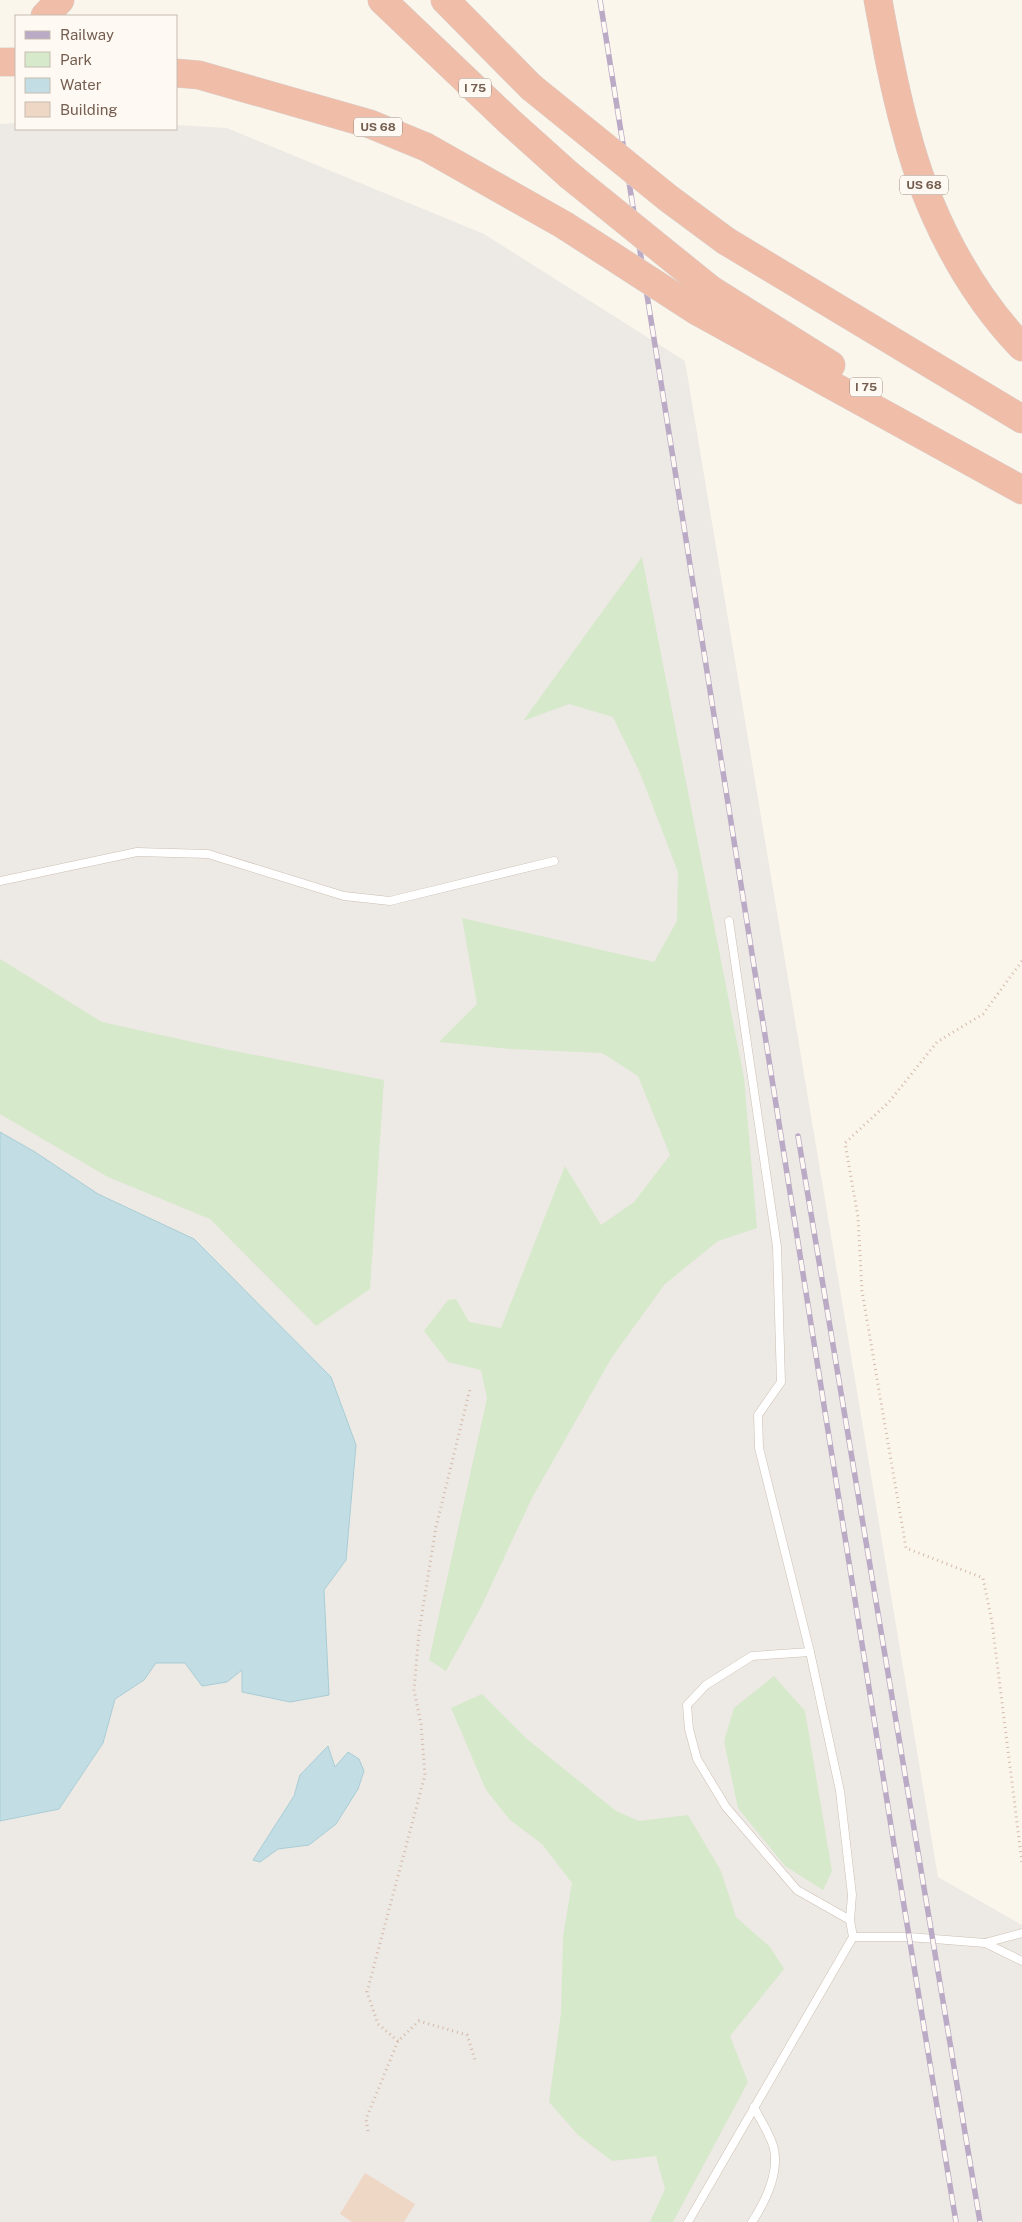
<svg xmlns="http://www.w3.org/2000/svg" width="1022" height="2222" font-family="'Public Sans',sans-serif">
	<style>
		.industrial { fill: #ede9e4 }
		.green { fill: #d6e9cb }
		.water { fill: #c2dee4; stroke: #a9cdd5 }
		.building { fill: #efd7c6 }
		.lines { fill: none; stroke-linecap: round; stroke-linejoin: round }
		.lane-casing { stroke: #cdbfb2; stroke-width: 9 }
		.highway-casing { stroke: #d8d2ce; stroke-width: 29 }
		.path { stroke: #d4baa9; stroke-width: 3; stroke-dasharray: 1 4; stroke-linecap: butt }
		.lane { stroke: #fff; stroke-width: 8 }
		.highway { stroke: #f0bda9; stroke-width: 28 }
		.rail-casing { stroke: #baaac6; stroke-width: 5.5 }
		.rail { stroke: #fefaf3; stroke-width: 4; stroke-dasharray: 11; stroke-linecap: butt }
		.highway-bridge-casing { stroke: #d8d2ce; stroke-width: 29; stroke-linecap: butt }
		.highway-bridge { stroke: #f0bda9; stroke-width: 28 }
		.labels { text-anchor: middle; stroke-width: 4; stroke-linejoin: round; paint-order: stroke }
		.shield { fill: #fefaf3; stroke: #9e8d81; stroke-width: 1 }
		.shield-label { font-size: 12px; font-weight: bold; fill: #755e50 }
	</style>
	<rect width="100%" height="100%" fill="#fbf6ec"/>
	<!-- industrial -->
	<polygon class="industrial" points="16,123 16,129 176,129 176,125 227,128 484,234 685,361 938,1877 1022,1925 1022,2222 0,2222 0,124"/>
	<!-- green -->
	<g class="green">
		<polygon points="642,557 744,1078 757,1228 718,1241 665,1284 612,1357 533,1496 480,1609 446,1671 429,1660 487,1398 481,1370 448,1362 424,1331 448,1300 456,1299 469,1322 501,1328 565,1166 601,1225 634,1202 670,1155 638,1076 602,1053 510,1049 439,1042 477,1004 462,918 654,962 677,921 678,872 640,773 613,717 569,704 523,721"/>
		<polygon points="0,959 102,1022 229,1050 384,1080 370,1289 316,1326 210,1219 108,1177 0,1114"/>
		<polygon points="774,1676 805,1711 832,1871 823,1890 785,1866 738,1808 724,1741 734,1708"/>
		<polygon points="482,1694 527,1739 616,1811 639,1821 688,1815 721,1871 736,1917 770,1947 784,1969 730,2036 748,2082 673,2222 650,2222 665,2189 656,2156 612,2161 578,2135 549,2102 561,2013 563,1936 572,1883 542,1844 510,1820 486,1790 451,1708"/>
	</g>
	<!-- water -->
	<g class="water">
		<polygon points="0,1132 35,1152 98,1194 194,1239 331,1377 356,1445 346,1560 324,1590 329,1695 290,1702 242,1692 242,1670 227,1682 202,1686 185,1663 156,1663 144,1680 115,1699 103,1743 59,1809 0,1821"/>
		<polygon points="328,1746 335,1767 348,1752 359,1759 364,1771 358,1789 336,1824 309,1845 278,1849 260,1862 253,1860 294,1796 300,1775"/>
	</g>
	<!-- building -->
	<polygon class="building" points="365,2173 415,2204 404,2222 352,2222 340,2214"/>
	<g class="lines">
		<!-- lane casing -->
		<g class="lane-casing">
			<g id="lane">
				<polyline points="0,881 137,852 208,854 344,896 390,901 554,861"/>
				<polyline points="810,1652 752,1656 706,1685 687,1705 689,1729 697,1759 726,1807 797,1890 850,1920"/>
				<polyline points="1022,1933 985,1943 1022,1961"/>
				<polyline points="853,1937 909,1937 985,1943"/>
				<polyline points="688,2222 853,1937 850,1920 852,1895 840,1791 810,1652 759,1448 758,1415 781,1382 777,1247 729,921"/>
				<path d="M 752,2222 C 765,2202 779,2174 774,2149 C 771,2135 760,2120 754,2107"/>
			</g>
		</g>
		<!-- highway casing -->
		<g class="highway-casing">
			<g id="highway">
				<polyline points="382,0 510,122 569,175"/>
				<polyline points="445,0 531,87"/>
				<path d="M 878,0 C 886,44 894,88 906,131 C 926,209 966,289 1022,347"/>
				<polyline points="45,16 60,0"/>
				<polyline points="176,73 199,75 370,124 426,147 564,225"/>
				<polyline points="726,241 1022,419"/>
				<polyline points="710,289 831,365"/>
				<polyline points="697,311 1022,490"/>
			</g>
		</g>
		<!-- path -->
		<g class="path">
			<polyline points="1022,961 983,1014 937,1042 889,1102 845,1143 858,1217 862,1291 906,1548 983,1578 992,1622 1022,1863"/>
			<polyline points="398,2041 378,2024 367,1992 425,1775 421,1724 414,1690 419,1632 436,1527 470,1389"/>
			<polyline points="368,2131 366,2119 398,2041 419,2021 467,2035 476,2063"/>
		</g>
		<!-- lane -->
		<use href="#lane" class="lane"/>
		<!-- highway -->
		<use href="#highway" class="highway"/>
		<!-- rail casing -->
		<g class="rail-casing">
			<g id="rail">
				<polyline points="600,0 895,1851 956,2222"/>
				<polyline points="798,1136 980,2222"/>
			</g>
		</g>
		<!-- rail -->
		<use href="#rail" class="rail"/>
		<!-- highway-bridge casing -->
		<g class="highway-bridge-casing">
			<g id="highway-bridge">
				<polyline points="0,62 16,62"/>
				<polyline points="531,87 668,198 726,241"/>
				<polyline points="569,175 710,289"/>
				<polyline points="564,225 697,311"/>
			</g>
		</g>
		<!-- highway-bridge -->
		<use href="#highway-bridge" class="highway-bridge"/>
	</g>
	<g class="labels">
		<!-- shield labels -->
		<g class="shield">
			<rect x="459" y="78.5" width="32" height="19" rx="4"/>
			<rect x="354" y="117.5" width="48" height="19" rx="4"/>
			<rect x="900" y="175.5" width="48" height="19" rx="4"/>
			<rect x="850" y="377.5" width="32" height="19" rx="4"/>
		</g>
		<g class="shield-label">
			<text x="475" y="92">I 75</text>
			<text x="378" y="131">US 68</text>
			<text x="924" y="189">US 68</text>
			<text x="866" y="391">I 75</text>
		</g>
	</g>
	<!-- legend -->
	<rect x="15" y="15" width="162" height="115" fill="#fefaf3" stroke="#c7bcb2"/>
	<rect x="25" y="31" width="25" height="8" fill="#baaac6" stroke="#c7bcb2"/>
	<text x="60" y="40" font-size="15" fill="#755e50">Railway</text>
	<rect x="25" y="52" width="25" height="15" fill="#d6e9cb" stroke="#c7bcb2"/>
	<text x="60" y="65" font-size="15" fill="#755e50">Park</text>
	<rect x="25" y="78" width="25" height="15" fill="#c2dee4" stroke="#c7bcb2"/>
	<text x="60" y="90" font-size="15" fill="#755e50">Water</text>
	<rect x="25" y="102" width="25" height="15" fill="#efd7c6" stroke="#c7bcb2"/>
	<text x="60" y="115" font-size="15" fill="#755e50">Building</text>
</svg>
